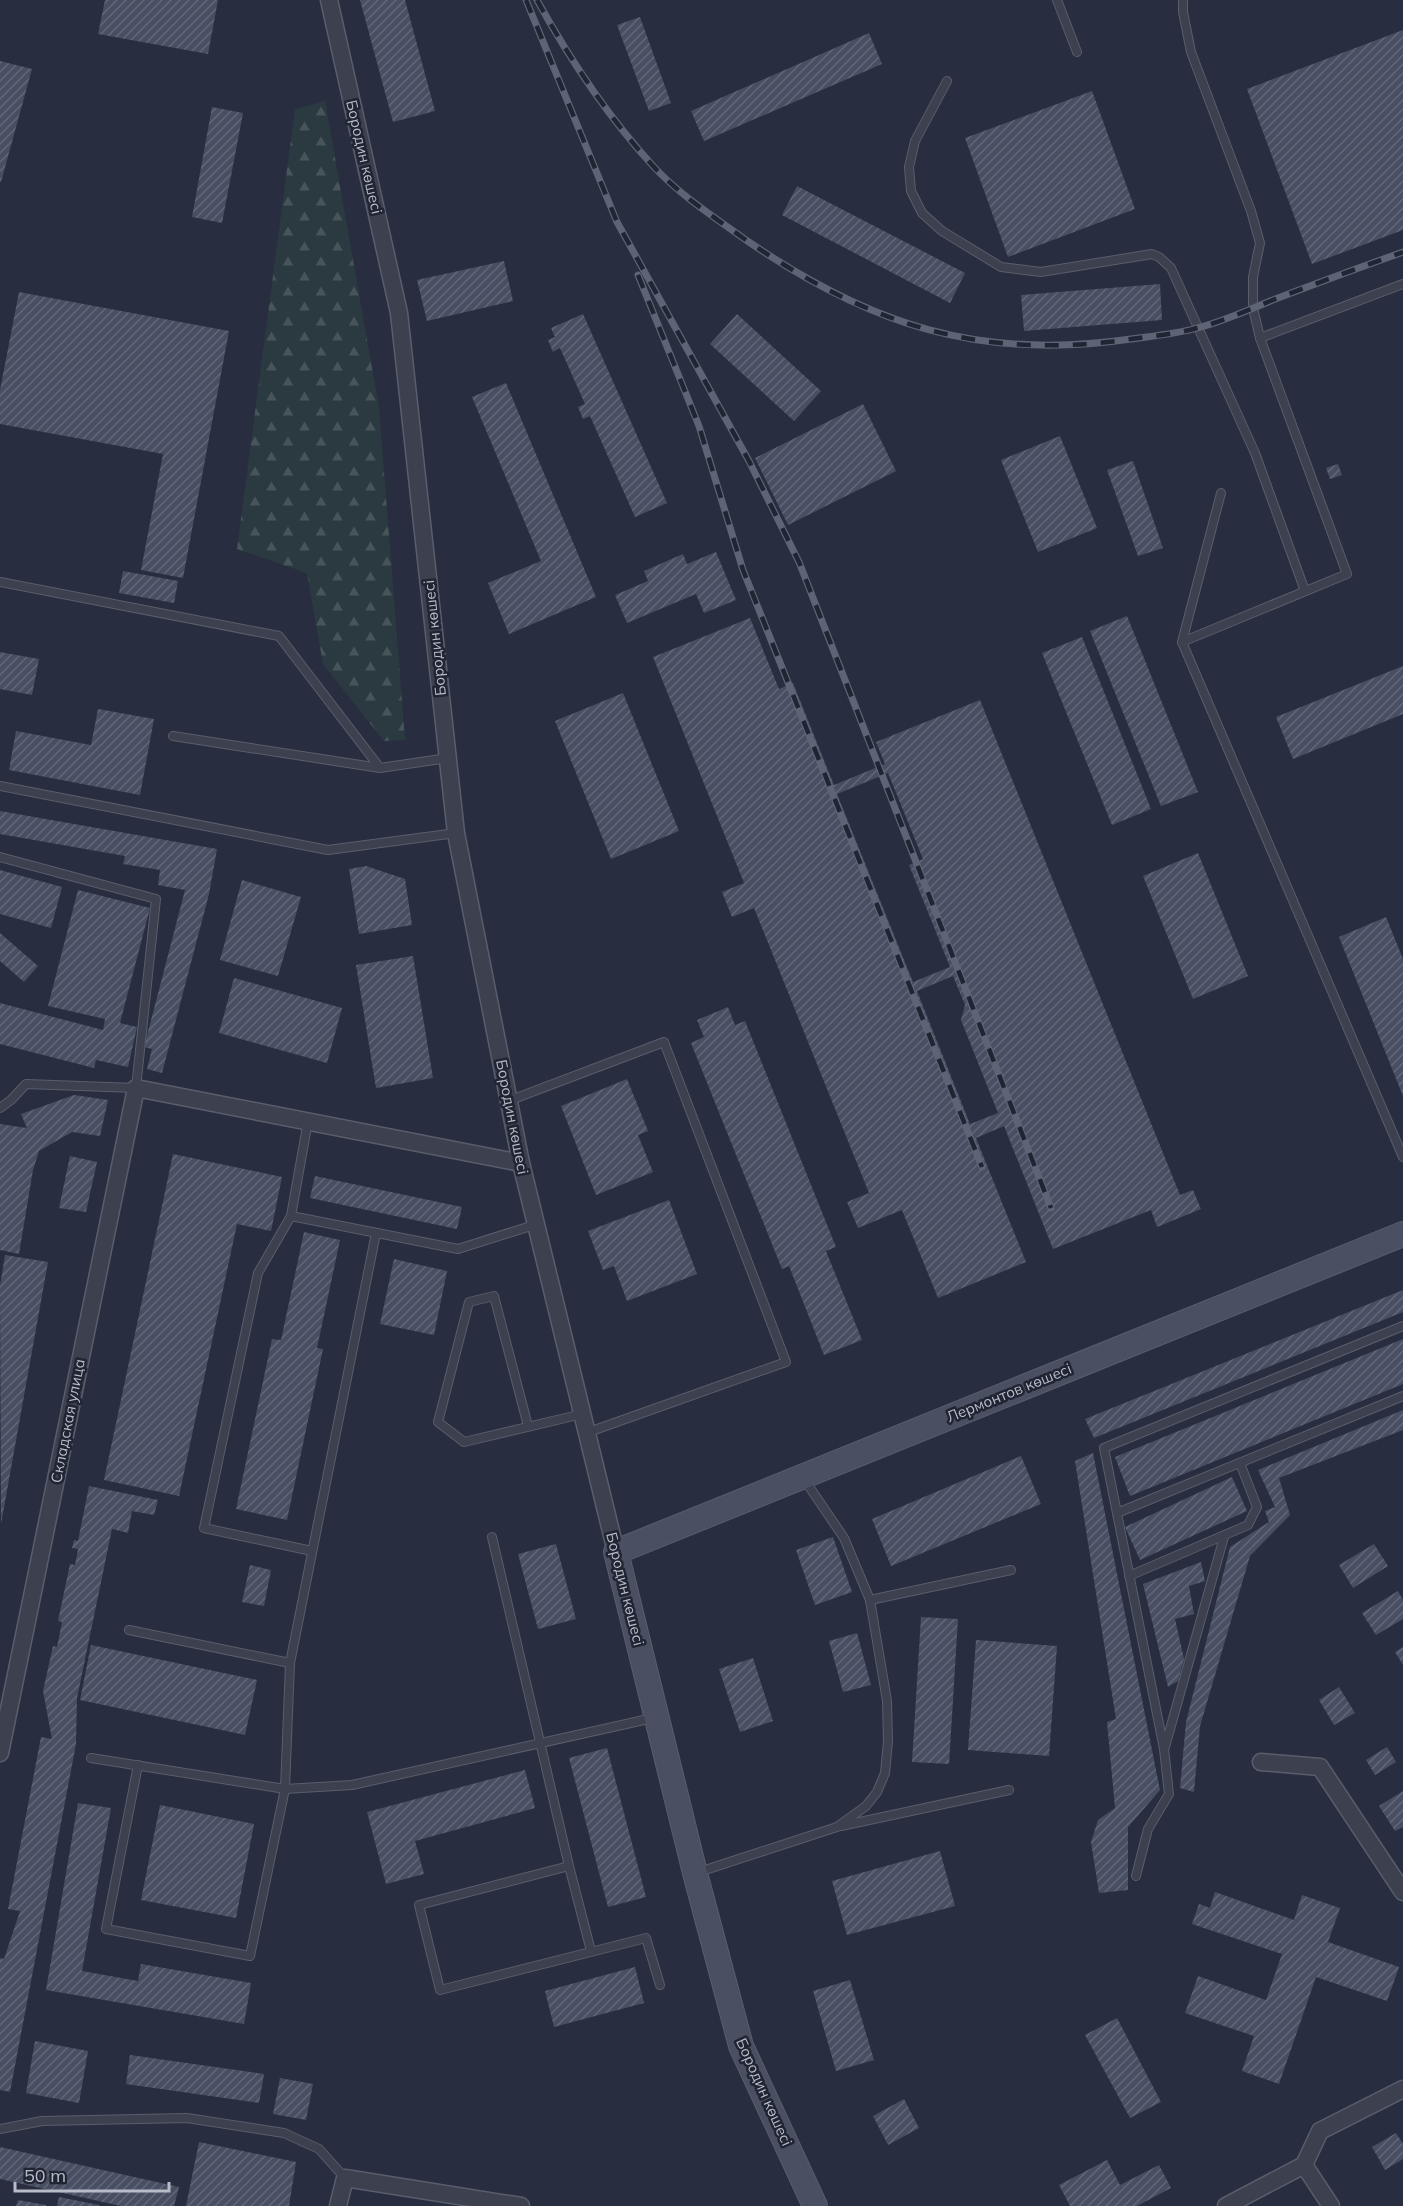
<svg xmlns="http://www.w3.org/2000/svg" width="1403" height="2206" font-family="Mulish,sans-serif">
	<style>
		.forest { fill: url(#forest-firs) }
		.building { fill: url(#building-hatch); fill-rule: evenodd }
		.lines { fill: none; stroke-linecap: round; stroke-linejoin: round }
		.lane-casing { stroke: #595e6c; stroke-width: 10 }
		.street-casing { stroke: #595e6c; stroke-width: 19 }
		.secondary-casing { stroke: #595e6c; stroke-width: 26 }
		.lane { stroke: #3c404f; stroke-width: 8 }
		.street { stroke: #3c404f; stroke-width: 16 }
		.secondary { stroke: #4a4f62; stroke-width: 24 }
		.rail-casing { stroke: #5e6476; stroke-width: 7 }
		.rail { stroke: #202534; stroke-width: 4.5; stroke-dasharray: 14; stroke-linecap: butt }
		.labels { text-anchor: middle; stroke-width: 5; stroke-linejoin: round; paint-order: stroke }
		.street-label { font-size: 15px; fill: #b8bcc9; stroke: #202534 }
	</style>
	<defs>
		<pattern id="forest-firs" width="22" height="20" patternUnits="userSpaceOnUse" patternTransform="scale(1.5)"><rect width="22" height="20" fill="#2a3a40"/><path d="M5 1l3.5 6h-7zM16 11l3.5 6h-7z" fill="#47555a"/></pattern>
		<pattern id="building-hatch" width="6" height="6" patternUnits="userSpaceOnUse" patternTransform="scale(1.5)"><rect width="6" height="6" fill="#494f63"/><path d="M-1 1l2-2M0 6l6-6M5 7l2-2" fill="none" stroke="#616678"/></pattern>
	</defs>
	<rect width="100%" height="100%" fill="#282e3f"/>
	<!-- forest -->
	<polygon class="forest" points="325,101 379,408 405,740 384,741 323,664 307,573 237,549 295,109"/>
	<!-- building -->
	<g class="building">
		<polygon points="105,0 218,0 208,54 98,34"/>
		<polygon points="360,0 405,0 435,111 393,122"/>
		<polygon points="640,17 671,103 649,111 617,25"/>
		<polygon points="1403,30 1403,230 1312,264 1247,89"/>
		<polygon points="869,33 882,64 704,141 691,111"/>
		<polygon points="0,61 32,69 1,182 0,182"/>
		<polygon points="1092,91 1135,209 1008,257 965,138"/>
		<polygon points="212,107 243,113 222,223 192,217"/>
		<polygon points="797,186 965,273 950,303 782,215"/>
		<polygon points="504,261 513,301 427,321 417,280"/>
		<polygon points="1160,284 1162,320 1024,331 1021,295"/>
		<polygon points="19,292 229,331 183,578 141,570 163,454 0,424 0,390"/>
		<polygon points="583,314 667,503 635,517 590,416 583,419 578,407 585,404 560,348 553,352 548,340 555,337 551,328"/>
		<polygon points="737,314 821,391 794,421 710,344"/>
		<polygon points="506,383 596,597 509,634 488,583 541,561 472,397"/>
		<polygon points="863,404 896,471 788,525 755,458"/>
		<polygon points="1060,436 1097,528 1038,552 1001,460"/>
		<polygon points="1133,461 1163,548 1138,556 1107,470"/>
		<polygon points="1338,464 1342,475 1330,479 1326,468"/>
		<polygon points="716,552 736,600 704,613 696,594 627,623 615,595 648,581 644,571 683,554 687,564"/>
		<polygon points="123,571 178,581 174,603 119,593"/>
		<polygon points="1127,616 1198,792 1161,806 1090,631"/>
		<path d="M 750,618 L 779,689 L 793,683 L 834,785 L 885,764 L 876,742 L 980,700 L 1180,1195 L 1193,1190 L 1201,1209 L 1157,1227 L 1151,1210 L 1053,1249 L 1004,1126 L 976,1138 L 1026,1262 L 938,1298 L 902,1210 L 858,1228 L 847,1202 L 869,1193 L 754,908 L 732,917 L 722,892 L 744,883 L 653,657 ZM 888,773 L 923,859 L 909,865 L 950,967 L 913,982 L 837,794 ZM 953,976 L 965,1005 L 961,1020 L 998,1113 L 970,1124 L 917,991 Z"/>
		<polygon points="1082,637 1151,809 1112,825 1042,653"/>
		<polygon points="0,652 39,659 32,695 0,689"/>
		<polygon points="1403,666 1403,714 1293,759 1276,717"/>
		<polygon points="623,693 679,831 611,859 555,721"/>
		<polygon points="98,709 154,719 140,795 9,770 16,731 91,745"/>
		<polygon points="0,811 217,849 209,894 162,1073 147,1069 152,1049 144,1047 185,890 158,885 160,870 123,864 125,856 0,834"/>
		<polygon points="1198,853 1248,976 1193,999 1143,876"/>
		<polygon points="366,866 405,879 412,925 359,934 349,869"/>
		<polygon points="0,870 62,887 51,928 0,914"/>
		<polygon points="242,880 301,897 278,976 220,960"/>
		<polygon points="78,890 150,908 120,1023 137,1027 128,1067 96,1060 94,1068 0,1044 0,1003 103,1030 105,1019 48,1006"/>
		<polygon points="1386,917 1403,959 1403,1096 1339,937"/>
		<polygon points="0,933 38,966 24,982 0,961"/>
		<polygon points="413,956 433,1078 376,1088 356,965"/>
		<polygon points="234,978 342,1008 327,1063 219,1033"/>
		<polygon points="728,1007 735,1025 745,1021 836,1247 826,1251 862,1340 824,1355 789,1266 782,1269 691,1043 704,1037 697,1020"/>
		<polygon points="627,1079 648,1131 638,1135 653,1172 596,1195 561,1106"/>
		<polygon points="74,1095 108,1100 100,1136 72,1132 39,1151 33,1170 19,1254 0,1250 0,1124 27,1128 21,1114"/>
		<polygon points="173,1154 282,1177 271,1231 237,1224 179,1496 104,1480"/>
		<polygon points="70,1156 97,1162 86,1212 59,1208"/>
		<polygon points="315,1176 462,1207 457,1229 310,1198"/>
		<polygon points="669,1200 697,1274 627,1301 614,1266 603,1270 588,1231"/>
		<polygon points="304,1232 340,1240 317,1348 323,1349 287,1520 236,1509 272,1339 281,1340"/>
		<polygon points="5,1255 48,1262 1,1524 0,1286"/>
		<polygon points="394,1259 447,1271 434,1335 380,1324"/>
		<polygon points="1403,1290 1403,1312 1094,1438 1085,1419"/>
		<polygon points="1403,1339 1403,1384 1130,1496 1115,1457"/>
		<polygon points="1403,1410 1403,1430 1279,1478 1290,1515 1250,1556 1200,1726 1194,1792 1180,1788 1186,1722 1230,1547 1269,1522 1265,1511 1275,1507 1258,1470"/>
		<polygon points="1093,1453 1160,1790 1128,1827 1128,1890 1099,1893 1091,1842 1098,1820 1115,1808 1107,1722 1116,1719 1075,1461"/>
		<polygon points="1021,1456 1041,1504 891,1566 872,1519"/>
		<polygon points="1232,1477 1247,1511 1140,1560 1125,1527"/>
		<polygon points="89,1486 158,1500 154,1515 132,1511 128,1533 112,1529 77,1698 76,1744 10,2092 0,2090 0,1958 4,1959 20,1911 8,1909 41,1737 52,1739 43,1691 53,1646 57,1647 62,1622 58,1621 70,1564 75,1565 78,1549 72,1548 74,1540 78,1541"/>
		<polygon points="833,1537 852,1592 815,1605 796,1550"/>
		<polygon points="556,1544 576,1619 538,1629 518,1554"/>
		<polygon points="1374,1544 1388,1566 1353,1588 1339,1565"/>
		<polygon points="1201,1562 1205,1581 1189,1586 1194,1614 1175,1619 1184,1659 1178,1681 1168,1687 1143,1584"/>
		<polygon points="250,1565 271,1570 264,1606 242,1602"/>
		<polygon points="1398,1591 1403,1600 1403,1619 1376,1635 1362,1613"/>
		<polygon points="921,1617 958,1619 949,1764 912,1762"/>
		<polygon points="857,1633 871,1685 843,1692 829,1641"/>
		<polygon points="976,1640 1057,1646 1049,1756 968,1750"/>
		<polygon points="91,1645 257,1680 245,1735 80,1700"/>
		<polygon points="1403,1647 1403,1665 1395,1652"/>
		<polygon points="753,1658 773,1721 740,1732 719,1669"/>
		<polygon points="1339,1687 1355,1713 1334,1725 1319,1700"/>
		<polygon points="1387,1747 1396,1762 1375,1775 1366,1760"/>
		<polygon points="607,1748 646,1897 608,1907 569,1758"/>
		<polygon points="525,1770 535,1808 415,1841 424,1874 386,1884 367,1812"/>
		<polygon points="1403,1791 1403,1827 1395,1831 1379,1806"/>
		<polygon points="78,1803 111,1808 82,1971 138,1981 141,1964 251,1983 244,2024 46,1990"/>
		<polygon points="160,1805 254,1824 236,1918 141,1900"/>
		<polygon points="940,1851 955,1906 847,1935 832,1881"/>
		<polygon points="1215,1892 1294,1920 1302,1895 1340,1908 1328,1942 1399,1967 1387,2001 1316,1977 1279,2084 1242,2071 1254,2036 1185,2013 1198,1976 1266,2000 1282,1954 1192,1924 1199,1904 1210,1908"/>
		<polygon points="635,1967 644,2003 554,2027 545,1991"/>
		<polygon points="850,1980 874,2060 836,2071 813,1991"/>
		<polygon points="1117,2018 1161,2102 1130,2118 1085,2035"/>
		<polygon points="35,2041 88,2051 79,2103 26,2093"/>
		<polygon points="130,2055 264,2074 259,2103 126,2084"/>
		<polygon points="280,2078 313,2084 306,2120 273,2114"/>
		<polygon points="904,2099 919,2128 888,2145 873,2116"/>
		<polygon points="1396,2133 1403,2144 1403,2159 1385,2170 1372,2147"/>
		<polygon points="199,2142 296,2162 289,2206 186,2206"/>
		<polygon points="0,2147 179,2187 174,2206 121,2206 0,2179"/>
		<polygon points="1107,2160 1120,2185 1159,2165 1171,2188 1137,2206 1070,2206 1059,2185"/>
		<polygon points="59,2197 99,2205 99,2206 57,2206"/>
		<polygon points="18,2200 46,2205 46,2206 16,2206"/>
	</g>
	<g class="lines">
		<!-- lane casing -->
		<g class="lane-casing">
			<g id="lane">
				<polyline points="1057,0 1077,52"/>
				<polyline points="1183,0 1183,12 1191,52 1251,211 1260,243 1253,277 1253,308 1260,338"/>
				<polyline points="947,81 915,141 909,167 911,191 922,213 942,231 1001,267 1041,272 1152,254 1159,257 1171,268 1255,453 1305,591"/>
				<polyline points="1403,284 1260,338 1347,574 1182,642 1403,1157"/>
				<polyline points="0,582 279,636 380,768"/>
				<polyline points="1182,642 1221,493"/>
				<polyline points="173,736 380,768 448,758"/>
				<polyline points="0,786 328,850 456,833"/>
				<polyline points="0,857 156,899 136,1088 26,1084 11,1100 0,1108"/>
				<polyline points="508,1101 664,1042 786,1362 586,1433"/>
				<polyline points="308,1121 291,1216 258,1273 204,1528 312,1551"/>
				<polyline points="291,1216 458,1249 534,1225"/>
				<polyline points="528,1426 494,1296 469,1302 438,1422 464,1442 582,1414"/>
				<polyline points="1117,1513 1403,1396"/>
				<polyline points="492,1537 569,1866 591,1951"/>
				<polyline points="1129,1576 1248,1525 1257,1507 1240,1463"/>
				<polyline points="870,1600 1011,1570"/>
				<polyline points="129,1630 290,1663"/>
				<polyline points="1165,1747 1224,1537"/>
				<polyline points="91,1758 285,1789 352,1785 653,1718"/>
				<polyline points="138,1765 106,1929 250,1956 285,1789 290,1663 376,1233"/>
				<polyline points="841,1826 1009,1790"/>
				<polyline points="569,1866 419,1905 440,1990 646,1938 660,1985"/>
				<polyline points="696,1873 837,1827 866,1806 877,1792 885,1773 888,1741 887,1701 870,1600 844,1538 804,1479"/>
				<polyline points="1136,1876 1148,1829 1169,1794 1164,1749 1104,1448 1403,1326"/>
				<polyline points="0,2129 42,2121 187,2118 284,2133 319,2149 345,2178"/>
			</g>
		</g>
		<!-- street casing -->
		<g class="street-casing">
			<g id="street">
				<polyline points="329,0 399,313 456,833 521,1163 616,1552"/>
				<polyline points="0,1753 136,1088 521,1163"/>
				<polyline points="1261,1762 1320,1767 1403,1892"/>
				<polyline points="1304,2165 1331,2206"/>
				<polyline points="338,2206 345,2178 521,2206"/>
				<polyline points="1226,2206 1304,2165 1320,2131 1403,2089"/>
			</g>
		</g>
		<!-- secondary casing -->
		<g class="secondary-casing">
			<polyline id="secondary" points="815,2206 741,2046 695,1873 616,1552 1403,1234"/>
		</g>
		<!-- lane -->
		<use href="#lane" class="lane"/>
		<!-- street -->
		<use href="#street" class="street"/>
		<!-- secondary -->
		<use href="#secondary" class="secondary"/>
		<!-- rail casing -->
		<g class="rail-casing">
			<g id="rail">
				<polyline points="526,0 617,222 749,461 799,562 1051,1208"/>
				<path d="M 537,0 C 569,58 609,118 654,167 C 681,196 714,217 746,240 C 870,325 980,361 1131,339 C 1153,336 1176,334 1197,328 C 1225,321 1252,308 1278,298 C 1320,282 1361,267 1403,252"/>
				<polyline points="638,275 699,426 743,570 982,1167"/>
			</g>
		</g>
		<!-- rail -->
		<use href="#rail" class="rail"/>
	</g>
	<g class="labels">
		<!-- street labels -->
		<g class="street-label">
			<text transform="translate(364 157) rotate(77)" y="5">Бородин көшесі</text>
			<text transform="translate(435 638) rotate(-96)" y="5">Бородин көшесі</text>
			<text transform="translate(512 1117) rotate(79)" y="5">Бородин көшесі</text>
			<text transform="translate(1009 1393) rotate(-22)" y="5">Лермонтов көшесі</text>
			<text transform="translate(68 1421) rotate(-79)" y="5">Складская улица</text>
			<text transform="translate(625 1589) rotate(76)" y="5">Бородин көшесі</text>
			<text transform="translate(764 2092) rotate(66)" y="5">Бородин көшесі</text>
		</g>
	</g>
	<!-- scale -->
	<path d="M15 2182v9h154v-9" fill="none" stroke="#b8bcc9" stroke-width="3"/>
	<text x="24" y="2182" font-size="18" fill="#b8bcc9" stroke="#202534" stroke-width="4.5" paint-order="stroke">50 m</text>
</svg>
